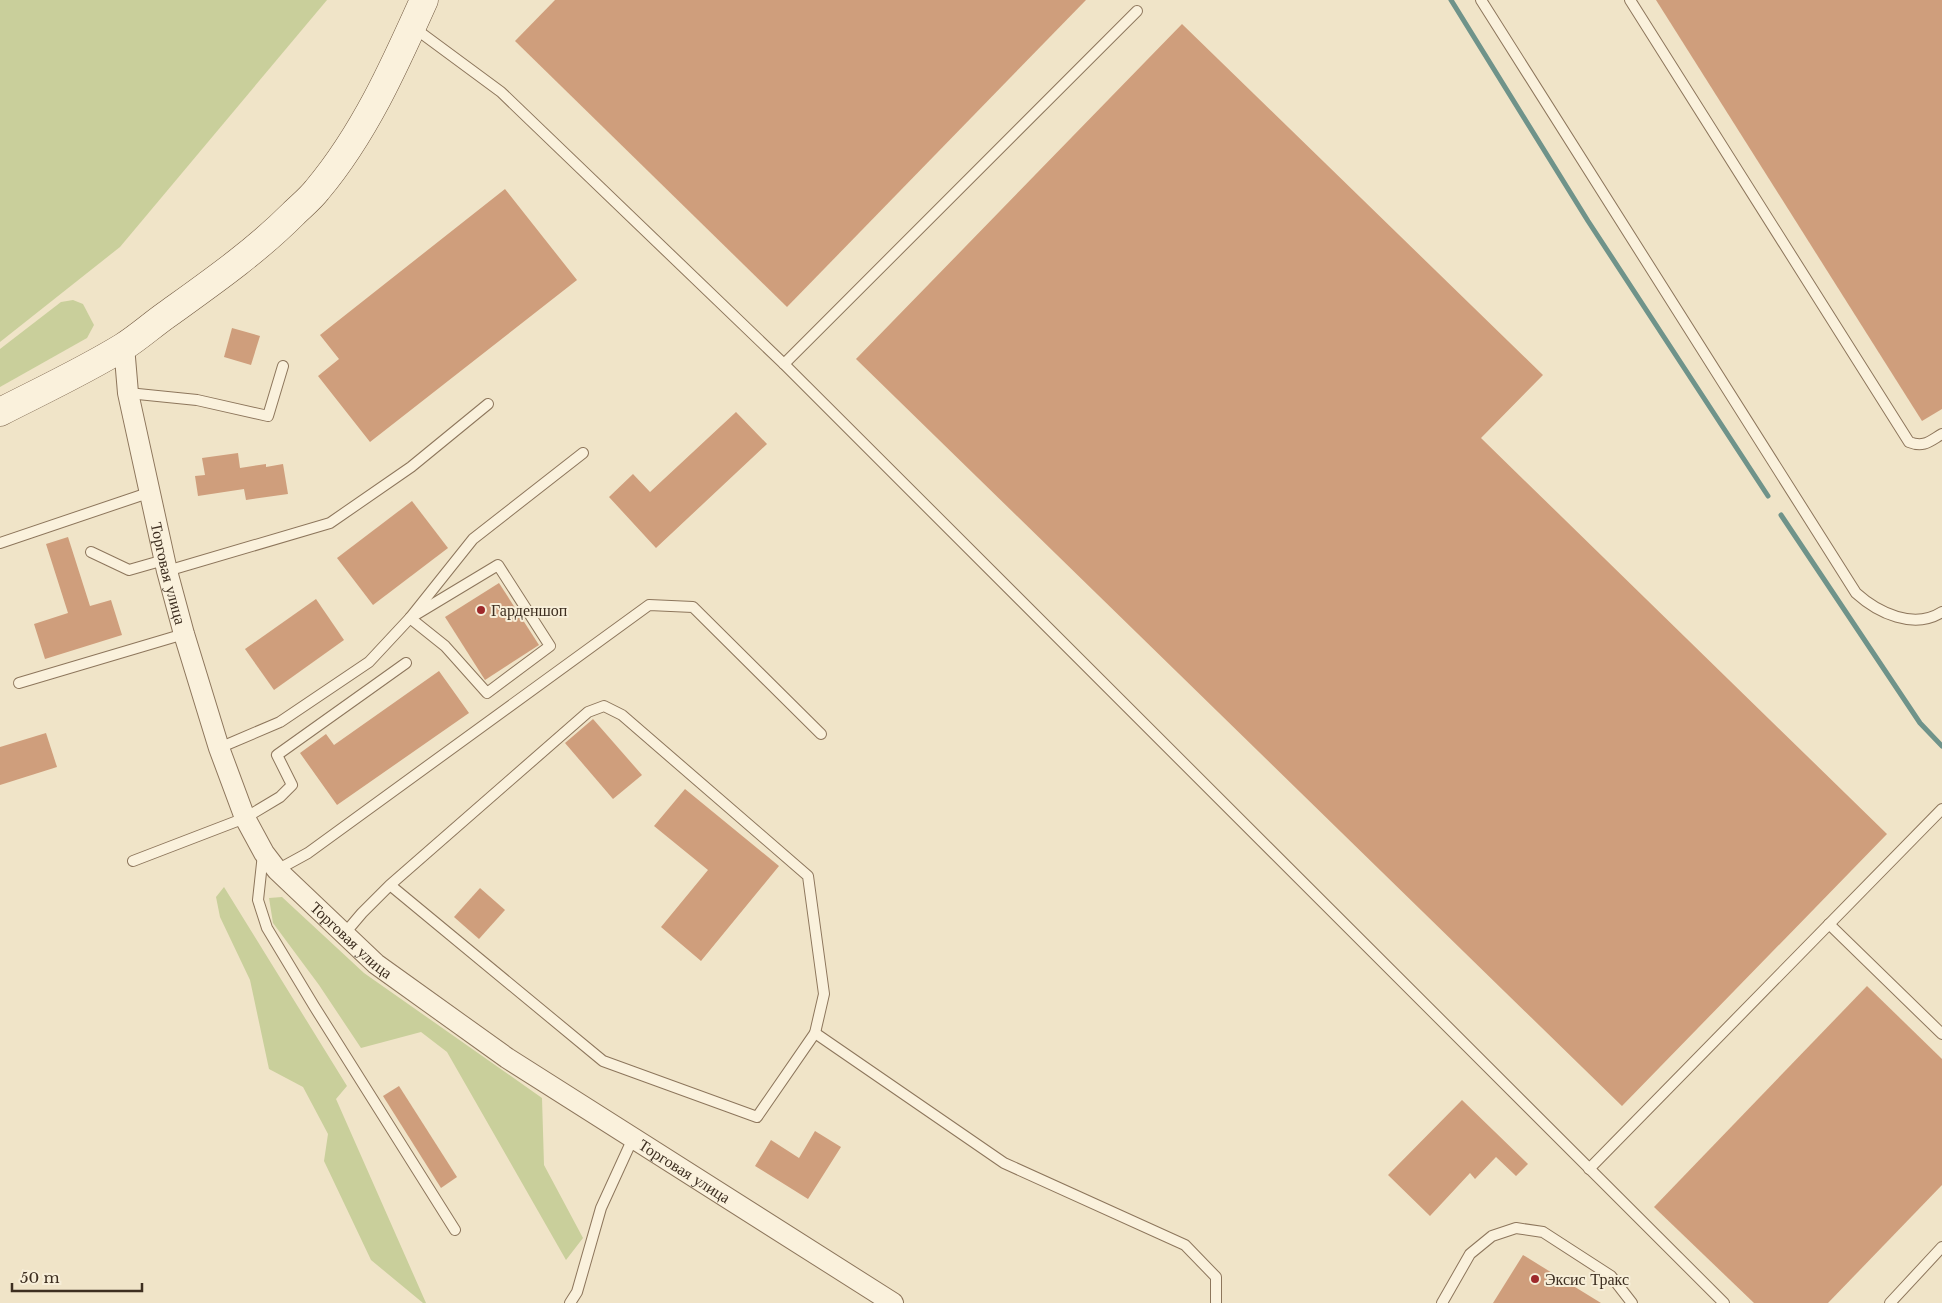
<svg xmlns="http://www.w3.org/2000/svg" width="1942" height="1303" font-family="'Libre Baskerville',serif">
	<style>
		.green { fill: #c9cf9b }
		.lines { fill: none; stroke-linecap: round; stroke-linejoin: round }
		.stream { stroke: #6f938a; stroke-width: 5 }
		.building { fill: #cf9e7c }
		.lane-casing { stroke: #8d765c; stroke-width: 12 }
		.street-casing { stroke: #8d765c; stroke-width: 22 }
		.secondary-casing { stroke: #6f573f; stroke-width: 29 }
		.lane { stroke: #faf1dc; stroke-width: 10 }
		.street { stroke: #faf1dc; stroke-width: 20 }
		.secondary { stroke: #faf1dc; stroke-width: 28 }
		.poi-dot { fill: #9e292b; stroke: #f7eed8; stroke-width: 2 }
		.labels { text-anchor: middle; stroke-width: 4; stroke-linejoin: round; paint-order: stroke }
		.street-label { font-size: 16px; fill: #3d2e20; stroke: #f7eed8 }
		.poi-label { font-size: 16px; fill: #3d2e20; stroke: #f7eed8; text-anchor: start }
	</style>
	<rect width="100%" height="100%" fill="#f0e4c8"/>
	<!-- green -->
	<g class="green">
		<polygon points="0,0 327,0 120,247 0,342"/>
		<polygon points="73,300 83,304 94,325 87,338 0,387 0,349 61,302"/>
		<polygon points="224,887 347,1086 336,1099 426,1303 423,1303 371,1260 324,1161 328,1134 303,1087 269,1069 250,980 220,917 216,897"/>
		<polygon points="282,897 364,973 542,1098 544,1165 583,1238 566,1260 447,1052 421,1032 361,1048 319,985 273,923 269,898"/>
	</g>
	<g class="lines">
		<!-- stream -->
		<g class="stream">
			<polyline points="1451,0 1588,221 1768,496"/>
			<polyline points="1781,515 1920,723 1942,746"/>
		</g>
	</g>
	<!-- building -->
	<g class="building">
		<polygon points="555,0 1086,0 787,307 515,41"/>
		<polygon points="1656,0 1942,0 1942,409 1922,421"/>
		<polygon points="1182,24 1543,375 1481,438 1887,834 1622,1106 856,359"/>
		<polygon points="505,189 577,280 370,442 318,376 339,359 320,335"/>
		<polygon points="232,328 260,336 251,365 224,357"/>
		<polygon points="736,412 767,444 656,548 609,497 633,474 650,492"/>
		<polygon points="238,453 240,468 266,464 266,467 283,464 288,494 246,500 244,489 198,496 195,476 205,475 202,458"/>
		<polygon points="412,501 448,548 373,605 337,558"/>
		<polygon points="68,537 90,606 111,600 122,635 45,659 34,624 68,613 46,544"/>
		<polygon points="499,583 539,645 485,680 445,617"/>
		<polygon points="316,599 344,640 274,690 245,649"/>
		<polygon points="439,671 469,713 337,805 300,753 326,734 334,745"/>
		<polygon points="593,719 642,775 613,799 565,743"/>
		<polygon points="46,733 57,767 0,785 0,747"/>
		<polygon points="685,789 779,866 701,961 661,927 708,870 654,826"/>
		<polygon points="480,888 505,910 479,939 454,917"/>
		<polygon points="1867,986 1942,1059 1942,1185 1828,1303 1754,1303 1654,1207"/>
		<polygon points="399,1086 457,1177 441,1188 383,1096"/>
		<polygon points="1462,1100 1528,1164 1516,1176 1496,1157 1475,1179 1470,1173 1430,1216 1388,1175"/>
		<polygon points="815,1131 841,1147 808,1199 755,1166 771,1140 799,1158"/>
		<polygon points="1523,1255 1601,1303 1493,1303"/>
	</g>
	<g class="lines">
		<!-- lane casing -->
		<g class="lane-casing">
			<g id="lane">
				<path d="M 1481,0 L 1856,593 C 1878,613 1914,630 1942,612"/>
				<path d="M 1630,0 L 1909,442 C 1924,448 1930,441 1942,434"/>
				<polyline points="413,27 501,92 784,364 1724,1303"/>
				<polyline points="784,364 1137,11"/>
				<polyline points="128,393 197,400 268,416 283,366"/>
				<polyline points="0,543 151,492"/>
				<polyline points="91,552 129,570 164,560"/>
				<polygon points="498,565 550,646 487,693 445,646 410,618"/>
				<polyline points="167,571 330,523 411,467 488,404"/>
				<polyline points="19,683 184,634"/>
				<polyline points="219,748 280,722 369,662 410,618 473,539 583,453"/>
				<polyline points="263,854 258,900 267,928 314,1006 455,1230"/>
				<polyline points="133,861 245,818 280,797 292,785 277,755 406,663"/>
				<polyline points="277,870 308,853 649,605 693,607 821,734"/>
				<polyline points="1829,924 1942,1034"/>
				<polyline points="345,933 362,913 390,885 588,712 604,706 622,715 808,876 824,994 815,1033 757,1117 603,1061 390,885"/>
				<polyline points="815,1033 1004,1163 1185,1245 1216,1277 1216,1303"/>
				<polyline points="1589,1169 1942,809"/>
				<polyline points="570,1303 577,1292 601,1208 633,1138"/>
				<polyline points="1442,1303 1470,1254 1492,1236 1516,1228 1543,1232 1611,1276 1632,1303"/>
				<polyline points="1890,1303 1942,1247"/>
			</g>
		</g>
		<!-- street casing -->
		<g class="street-casing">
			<g id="street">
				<path id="s1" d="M 124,346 L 128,393 L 167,571 L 184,634 L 219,748 L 245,818 L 264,853 L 277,870 L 376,964 L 507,1058 L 893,1303"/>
			</g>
		</g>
		<!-- secondary casing -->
		<g class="secondary-casing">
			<path id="secondary" d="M 0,412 C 41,391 84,371 123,347 C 139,337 153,324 169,313 C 212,282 255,252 293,214 C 301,206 310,199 317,190 C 364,134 394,67 424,0"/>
		</g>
		<!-- lane -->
		<use href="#lane" class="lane"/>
		<!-- street -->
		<use href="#street" class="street"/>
		<!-- secondary -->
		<use href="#secondary" class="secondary"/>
	</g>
	<!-- markers -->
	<g class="poi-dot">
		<circle cx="481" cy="610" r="5"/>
		<circle cx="1535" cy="1279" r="5"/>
	</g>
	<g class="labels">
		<!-- street labels -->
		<g class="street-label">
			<text dy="6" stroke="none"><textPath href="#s1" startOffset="232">Торговая улица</textPath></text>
			<text dy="6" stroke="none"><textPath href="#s1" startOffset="652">Торговая улица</textPath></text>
			<text dy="6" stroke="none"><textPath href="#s1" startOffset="1058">Торговая улица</textPath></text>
		</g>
		<!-- poi labels -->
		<g class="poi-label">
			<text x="491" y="616">Гарденшоп</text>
			<text x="1545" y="1285">Эксис Тракс</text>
		</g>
	</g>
	<!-- scale -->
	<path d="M12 1283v8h130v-8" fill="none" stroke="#3d2e20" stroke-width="2.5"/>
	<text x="20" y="1283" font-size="15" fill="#3d2e20" stroke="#f7eed8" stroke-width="4" paint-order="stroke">50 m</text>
</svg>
